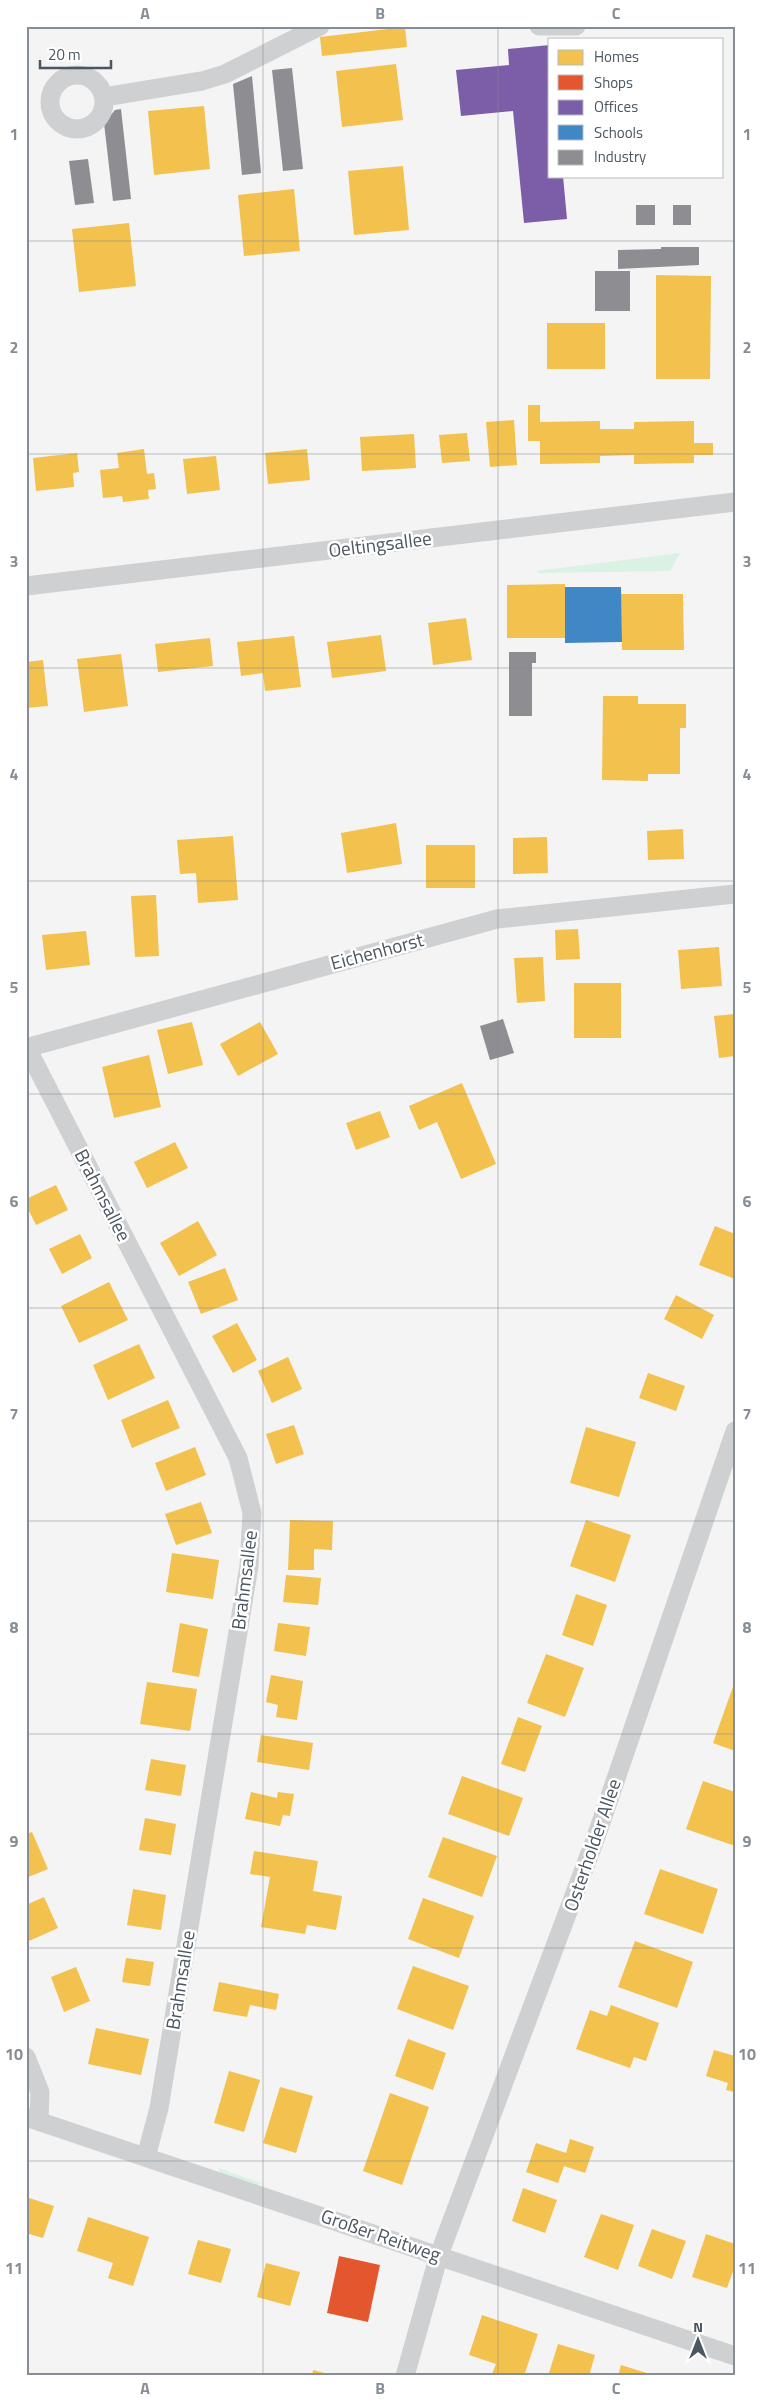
<svg xmlns="http://www.w3.org/2000/svg" width="761" height="2402" font-family="'Titillium Web',sans-serif">
	<style>
		.green { fill: #d9f2e3 }
		.homes { fill: #f2c14e }
		.shops { fill: #e4572e }
		.offices { fill: #7b5ea7 }
		.schools { fill: #3f88c5 }
		.industry { fill: #8d8d92 }
		.lines { fill: none; stroke-linecap: round; stroke-linejoin: round }
		.minor { stroke: #ced0d2; stroke-width: 19 }
		.grid { fill: none; stroke: #868d94; stroke-width: 1; stroke-opacity: 0.55 }
		.labels { text-anchor: middle; stroke-width: 5; stroke-linejoin: round; paint-order: stroke }
		.street-label { font-size: 19px; fill: #4a5661; stroke: #fff }
		.neatline { fill: none; stroke: #868d94; stroke-width: 2 }
		.grid-label { font-size: 16px; text-anchor: middle; font-weight: bold; fill: #868d94 }
	</style>
	<rect width="100%" height="100%" fill="#f4f4f4"/>
	<!-- green -->
	<g class="green">
		<polygon points="680,553 670,571 540,573 536,571"/>
		<polygon points="218,2168 261,2183 256,2186 222,2175"/>
	</g>
	<!-- homes -->
	<g class="homes">
		<polygon points="405,27 407,47 322,56 320,37"/>
		<polygon points="396,64 403,120 342,127 336,71"/>
		<polygon points="204,106 210,169 154,175 148,111"/>
		<polygon points="403,166 409,230 354,235 348,171"/>
		<polygon points="294,189 300,251 244,256 238,195"/>
		<polygon points="129,223 136,286 79,292 72,229"/>
		<polygon points="656,275 711,276 710,379 656,379"/>
		<rect x="547" y="323" width="58" height="46"/>
		<polygon points="528,405 540,405 540,422 600,421 600,429 634,429 634,422 694,421 694,443 713,443 713,455 694,455 694,463 634,464 634,455 600,456 600,463 540,464 540,441 528,441"/>
		<polygon points="514,420 517,465 490,467 486,422"/>
		<polygon points="467,433 470,461 442,463 439,435"/>
		<polygon points="414,434 416,468 362,471 360,437"/>
		<polygon points="144,449 147,474 154,473 156,489 148,490 149,499 123,502 122,496 103,498 100,470 119,468 117,453"/>
		<polygon points="307,449 310,480 268,484 265,453"/>
		<polygon points="77,453 79,472 73,473 74,487 36,491 33,458"/>
		<polygon points="216,456 220,490 187,494 183,459"/>
		<polygon points="565,584 565,638 507,638 507,585"/>
		<polygon points="621,594 683,594 684,650 622,650"/>
		<polygon points="466,618 472,660 433,665 428,623"/>
		<polygon points="381,635 386,671 332,678 327,642"/>
		<polygon points="294,636 301,687 265,691 263,673 241,676 237,642"/>
		<polygon points="210,638 213,666 158,672 155,644"/>
		<polygon points="121,654 128,706 84,712 77,659"/>
		<polygon points="43,660 48,706 26,708 26,662"/>
		<polygon points="603,696 638,696 638,704 686,704 686,728 680,728 680,774 648,774 648,781 602,780"/>
		<polygon points="396,823 402,864 347,873 341,833"/>
		<polygon points="683,829 684,859 648,860 647,831"/>
		<polygon points="233,836 238,900 198,903 196,873 180,874 177,840"/>
		<polygon points="547,837 548,873 513,874 513,838"/>
		<rect x="426" y="845" width="49" height="43"/>
		<polygon points="156,895 159,956 135,957 131,896"/>
		<polygon points="578,929 580,959 556,960 555,930"/>
		<polygon points="86,931 90,965 46,970 42,935"/>
		<polygon points="719,947 722,986 681,989 678,950"/>
		<polygon points="543,957 545,1001 517,1003 514,958"/>
		<rect x="574" y="983" width="47" height="55"/>
		<polygon points="735,1014 735,1056 719,1058 714,1016"/>
		<polygon points="192,1022 203,1065 168,1074 157,1030"/>
		<polygon points="260,1022 278,1054 238,1076 220,1044"/>
		<polygon points="149,1055 161,1107 114,1118 102,1067"/>
		<polygon points="462,1083 496,1164 461,1179 437,1122 419,1130 409,1106"/>
		<polygon points="380,1111 390,1137 356,1150 346,1123"/>
		<polygon points="175,1142 188,1168 147,1188 134,1162"/>
		<polygon points="56,1185 68,1210 36,1225 26,1205 26,1199"/>
		<polygon points="198,1221 217,1255 179,1276 160,1243"/>
		<polygon points="715,1226 735,1234 735,1279 699,1265"/>
		<polygon points="80,1234 92,1258 62,1274 49,1249"/>
		<polygon points="225,1268 238,1300 201,1314 188,1282"/>
		<polygon points="109,1282 128,1320 79,1343 61,1306"/>
		<polygon points="676,1295 714,1315 702,1339 664,1319"/>
		<polygon points="237,1323 257,1360 233,1373 212,1336"/>
		<polygon points="139,1344 155,1378 108,1400 93,1365"/>
		<polygon points="288,1357 302,1389 272,1403 258,1371"/>
		<polygon points="648,1373 685,1386 676,1411 639,1398"/>
		<polygon points="168,1400 180,1428 132,1448 121,1420"/>
		<polygon points="294,1425 304,1454 276,1464 266,1434"/>
		<polygon points="586,1427 636,1442 619,1497 570,1483"/>
		<polygon points="195,1447 206,1475 166,1491 155,1463"/>
		<polygon points="201,1502 212,1533 176,1545 165,1514"/>
		<polygon points="290,1520 333,1521 332,1550 314,1549 314,1570 288,1570"/>
		<polygon points="586,1520 631,1535 615,1582 570,1566"/>
		<polygon points="172,1553 219,1560 213,1599 166,1592"/>
		<polygon points="286,1575 321,1578 318,1605 283,1602"/>
		<polygon points="576,1594 607,1605 593,1646 562,1635"/>
		<polygon points="180,1623 208,1629 199,1677 172,1672"/>
		<polygon points="278,1623 310,1627 306,1656 274,1651"/>
		<polygon points="546,1654 584,1668 565,1717 527,1703"/>
		<polygon points="271,1675 303,1681 297,1720 276,1717 278,1705 266,1702"/>
		<polygon points="735,1681 735,1751 713,1743"/>
		<polygon points="147,1682 197,1689 190,1731 140,1724"/>
		<polygon points="518,1717 542,1726 525,1772 501,1764"/>
		<polygon points="261,1735 313,1743 309,1770 257,1762"/>
		<polygon points="151,1759 186,1765 181,1796 145,1790"/>
		<polygon points="462,1776 523,1798 509,1836 448,1814"/>
		<polygon points="703,1781 735,1792 735,1846 686,1829"/>
		<polygon points="251,1792 277,1798 278,1792 294,1794 290,1816 283,1815 280,1826 245,1819"/>
		<polygon points="145,1818 176,1824 171,1855 139,1850"/>
		<polygon points="32,1832 48,1869 26,1878 26,1834"/>
		<polygon points="443,1837 497,1856 482,1897 428,1877"/>
		<polygon points="254,1851 318,1861 313,1891 342,1896 336,1930 307,1925 305,1934 261,1927 270,1877 250,1874"/>
		<polygon points="660,1869 718,1889 703,1934 644,1914"/>
		<polygon points="133,1889 166,1895 161,1930 127,1925"/>
		<polygon points="44,1897 58,1928 29,1941 26,1934 26,1905"/>
		<polygon points="423,1898 474,1916 459,1958 408,1939"/>
		<polygon points="635,1941 693,1962 677,2008 618,1987"/>
		<polygon points="126,1958 154,1962 150,1986 122,1982"/>
		<polygon points="413,1966 469,1986 453,2030 397,2009"/>
		<polygon points="76,1967 90,2001 64,2012 51,1977"/>
		<polygon points="219,1982 279,1994 276,2010 250,2005 247,2017 213,2011"/>
		<polygon points="611,2005 659,2023 646,2061 634,2057 630,2068 576,2049 590,2010 607,2016"/>
		<polygon points="96,2028 149,2039 141,2075 88,2064"/>
		<polygon points="408,2039 446,2053 433,2090 395,2076"/>
		<polygon points="714,2050 735,2056 735,2092 726,2090 728,2083 706,2076"/>
		<polygon points="229,2071 260,2080 244,2132 214,2123"/>
		<polygon points="280,2087 313,2096 296,2153 263,2143"/>
		<polygon points="390,2093 429,2107 402,2185 363,2171"/>
		<polygon points="570,2139 594,2147 585,2173 564,2166 558,2183 526,2172 536,2143 566,2153"/>
		<polygon points="523,2188 557,2200 545,2233 512,2221"/>
		<polygon points="26,2197 54,2206 43,2238 26,2233"/>
		<polygon points="601,2214 634,2225 618,2270 584,2257"/>
		<polygon points="88,2217 149,2237 133,2286 108,2278 113,2263 77,2251"/>
		<polygon points="652,2229 686,2241 672,2279 638,2266"/>
		<polygon points="706,2234 735,2244 735,2266 727,2288 692,2277"/>
		<polygon points="198,2240 231,2249 221,2283 188,2274"/>
		<polygon points="266,2263 300,2272 290,2306 257,2297"/>
		<polygon points="482,2315 538,2334 524,2376 492,2374 496,2364 469,2355"/>
		<polygon points="558,2344 595,2355 589,2376 548,2376"/>
		<polygon points="621,2365 653,2375 653,2376 618,2376"/>
		<polygon points="313,2370 332,2375 332,2376 312,2376"/>
	</g>
	<!-- shops -->
	<polygon class="shops" points="339,2256 380,2265 368,2322 327,2313"/>
	<!-- offices -->
	<polygon class="offices" points="550,45 550,176 563,176 567,219 524,223 513,111 461,116 456,70 509,65 508,49"/>
	<!-- schools -->
	<polygon class="schools" points="565,587 621,587 622,642 565,643"/>
	<!-- industry -->
	<g class="industry">
		<polygon points="292,68 303,169 283,171 272,70"/>
		<polygon points="252,76 261,173 242,175 233,84"/>
		<polygon points="121,109 131,199 113,201 104,123 115,110"/>
		<polygon points="88,159 94,203 75,205 69,161"/>
		<rect x="636" y="205" width="19" height="20"/>
		<rect x="673" y="205" width="18" height="20"/>
		<polygon points="661,247 699,247 699,265 618,269 618,250 661,249"/>
		<rect x="595" y="271" width="35" height="40"/>
		<polygon points="509,652 536,652 536,663 532,663 532,716 509,716"/>
		<polygon points="503,1019 514,1053 490,1060 480,1026"/>
	</g>
	<g class="lines">
		<!-- minor -->
		<g class="minor">
			<polyline points="539,26 576,26"/>
			<circle cx="77" cy="102" r="27"/>
			<polyline points="104,97 202,81 225,74 320,26"/>
			<polyline points="26,586 735,502"/>
			<polyline points="26,1048 497,919 735,894"/>
			<polyline points="27,1048 238,1458 252,1513 249,1566 159,2108 146,2157"/>
			<polyline points="26,2057 40,2092 39,2121"/>
			<polyline points="26,2117 735,2356"/>
			<polyline points="405,2376 439,2255 596,1837 735,1431"/>
		</g>
	</g>
	<!-- grid -->
	<path class="grid" d="M 263,26 L 263,2376M 498,26 L 498,2376M 26,241 L 735,241M 26,454 L 735,454M 26,668 L 735,668M 26,881 L 735,881M 26,1094 L 735,1094M 26,1308 L 735,1308M 26,1521 L 735,1521M 26,1734 L 735,1734M 26,1948 L 735,1948M 26,2161 L 735,2161"/>
	<g class="labels">
		<!-- street labels -->
		<g class="street-label">
			<text transform="translate(380 544) rotate(-7)" y="7">Oeltingsallee</text>
			<text transform="translate(377 951) rotate(-15)" y="7">Eichenhorst</text>
			<text transform="translate(103 1195) rotate(63)" y="7">Brahmsallee</text>
			<text transform="translate(244 1580) rotate(-83)" y="7">Brahmsallee</text>
			<text transform="translate(592 1845) rotate(-71)" y="7">Osterholder Allee</text>
			<text transform="translate(180 1980) rotate(-81)" y="7">Brahmsallee</text>
			<text transform="translate(381 2235) rotate(19)" y="7">Großer Reitweg</text>
		</g>
	</g>
	<!-- border -->
	<rect width="761" height="2402" fill="none" stroke="#ffffff" stroke-width="55"/>
	<!-- legend -->
	<rect x="548" y="38" width="175" height="140" fill="#ffffff" stroke="#b7bbc0"/>
	<rect x="558" y="50" width="25" height="15" fill="#f2c14e" stroke="#b7bbc0"/>
	<text x="594" y="62" font-size="15" fill="#4a5661">Homes</text>
	<rect x="558" y="75" width="25" height="15" fill="#e4572e" stroke="#b7bbc0"/>
	<text x="594" y="88" font-size="15" fill="#4a5661">Shops</text>
	<rect x="558" y="100" width="25" height="15" fill="#7b5ea7" stroke="#b7bbc0"/>
	<text x="594" y="112" font-size="15" fill="#4a5661">Offices</text>
	<rect x="558" y="125" width="25" height="15" fill="#3f88c5" stroke="#b7bbc0"/>
	<text x="594" y="138" font-size="15" fill="#4a5661">Schools</text>
	<rect x="558" y="150" width="25" height="15" fill="#8d8d92" stroke="#b7bbc0"/>
	<text x="594" y="162" font-size="15" fill="#4a5661">Industry</text>
	<!-- north arrow -->
	<g transform="translate(698 2340)" stroke="#ffffff" stroke-width="4" paint-order="stroke">
	<path d="M0-4L9 19L0 12L-9 19Z" fill="#4a5661"/>
	<text y="-8" font-size="14" font-weight="bold" text-anchor="middle" fill="#4a5661">N</text>
	</g>
	<!-- scale -->
	<path d="M40 60v8h71v-8" fill="none" stroke="#4a5661" stroke-width="2.5"/>
	<text x="48" y="60" font-size="15" fill="#4a5661" stroke="#ffffff" stroke-width="4" paint-order="stroke">20 m</text>
	<rect x="28" y="28" width="706" height="2346" class="neatline"/>
	<g class="grid-label">
		<text x="145" y="19">A</text>
		<text x="380" y="19">B</text>
		<text x="616" y="19">C</text>
		<text x="14" y="140">1</text>
		<text x="747" y="140">1</text>
		<text x="14" y="353">2</text>
		<text x="747" y="353">2</text>
		<text x="14" y="567">3</text>
		<text x="747" y="567">3</text>
		<text x="14" y="780">4</text>
		<text x="747" y="780">4</text>
		<text x="14" y="993">5</text>
		<text x="747" y="993">5</text>
		<text x="14" y="1207">6</text>
		<text x="747" y="1207">6</text>
		<text x="14" y="1420">7</text>
		<text x="747" y="1420">7</text>
		<text x="14" y="1633">8</text>
		<text x="747" y="1633">8</text>
		<text x="14" y="1847">9</text>
		<text x="747" y="1847">9</text>
		<text x="14" y="2060">10</text>
		<text x="747" y="2060">10</text>
		<text x="14" y="2274">11</text>
		<text x="747" y="2274">11</text>
		<text x="145" y="2394">A</text>
		<text x="380" y="2394">B</text>
		<text x="616" y="2394">C</text>
	</g>
</svg>
